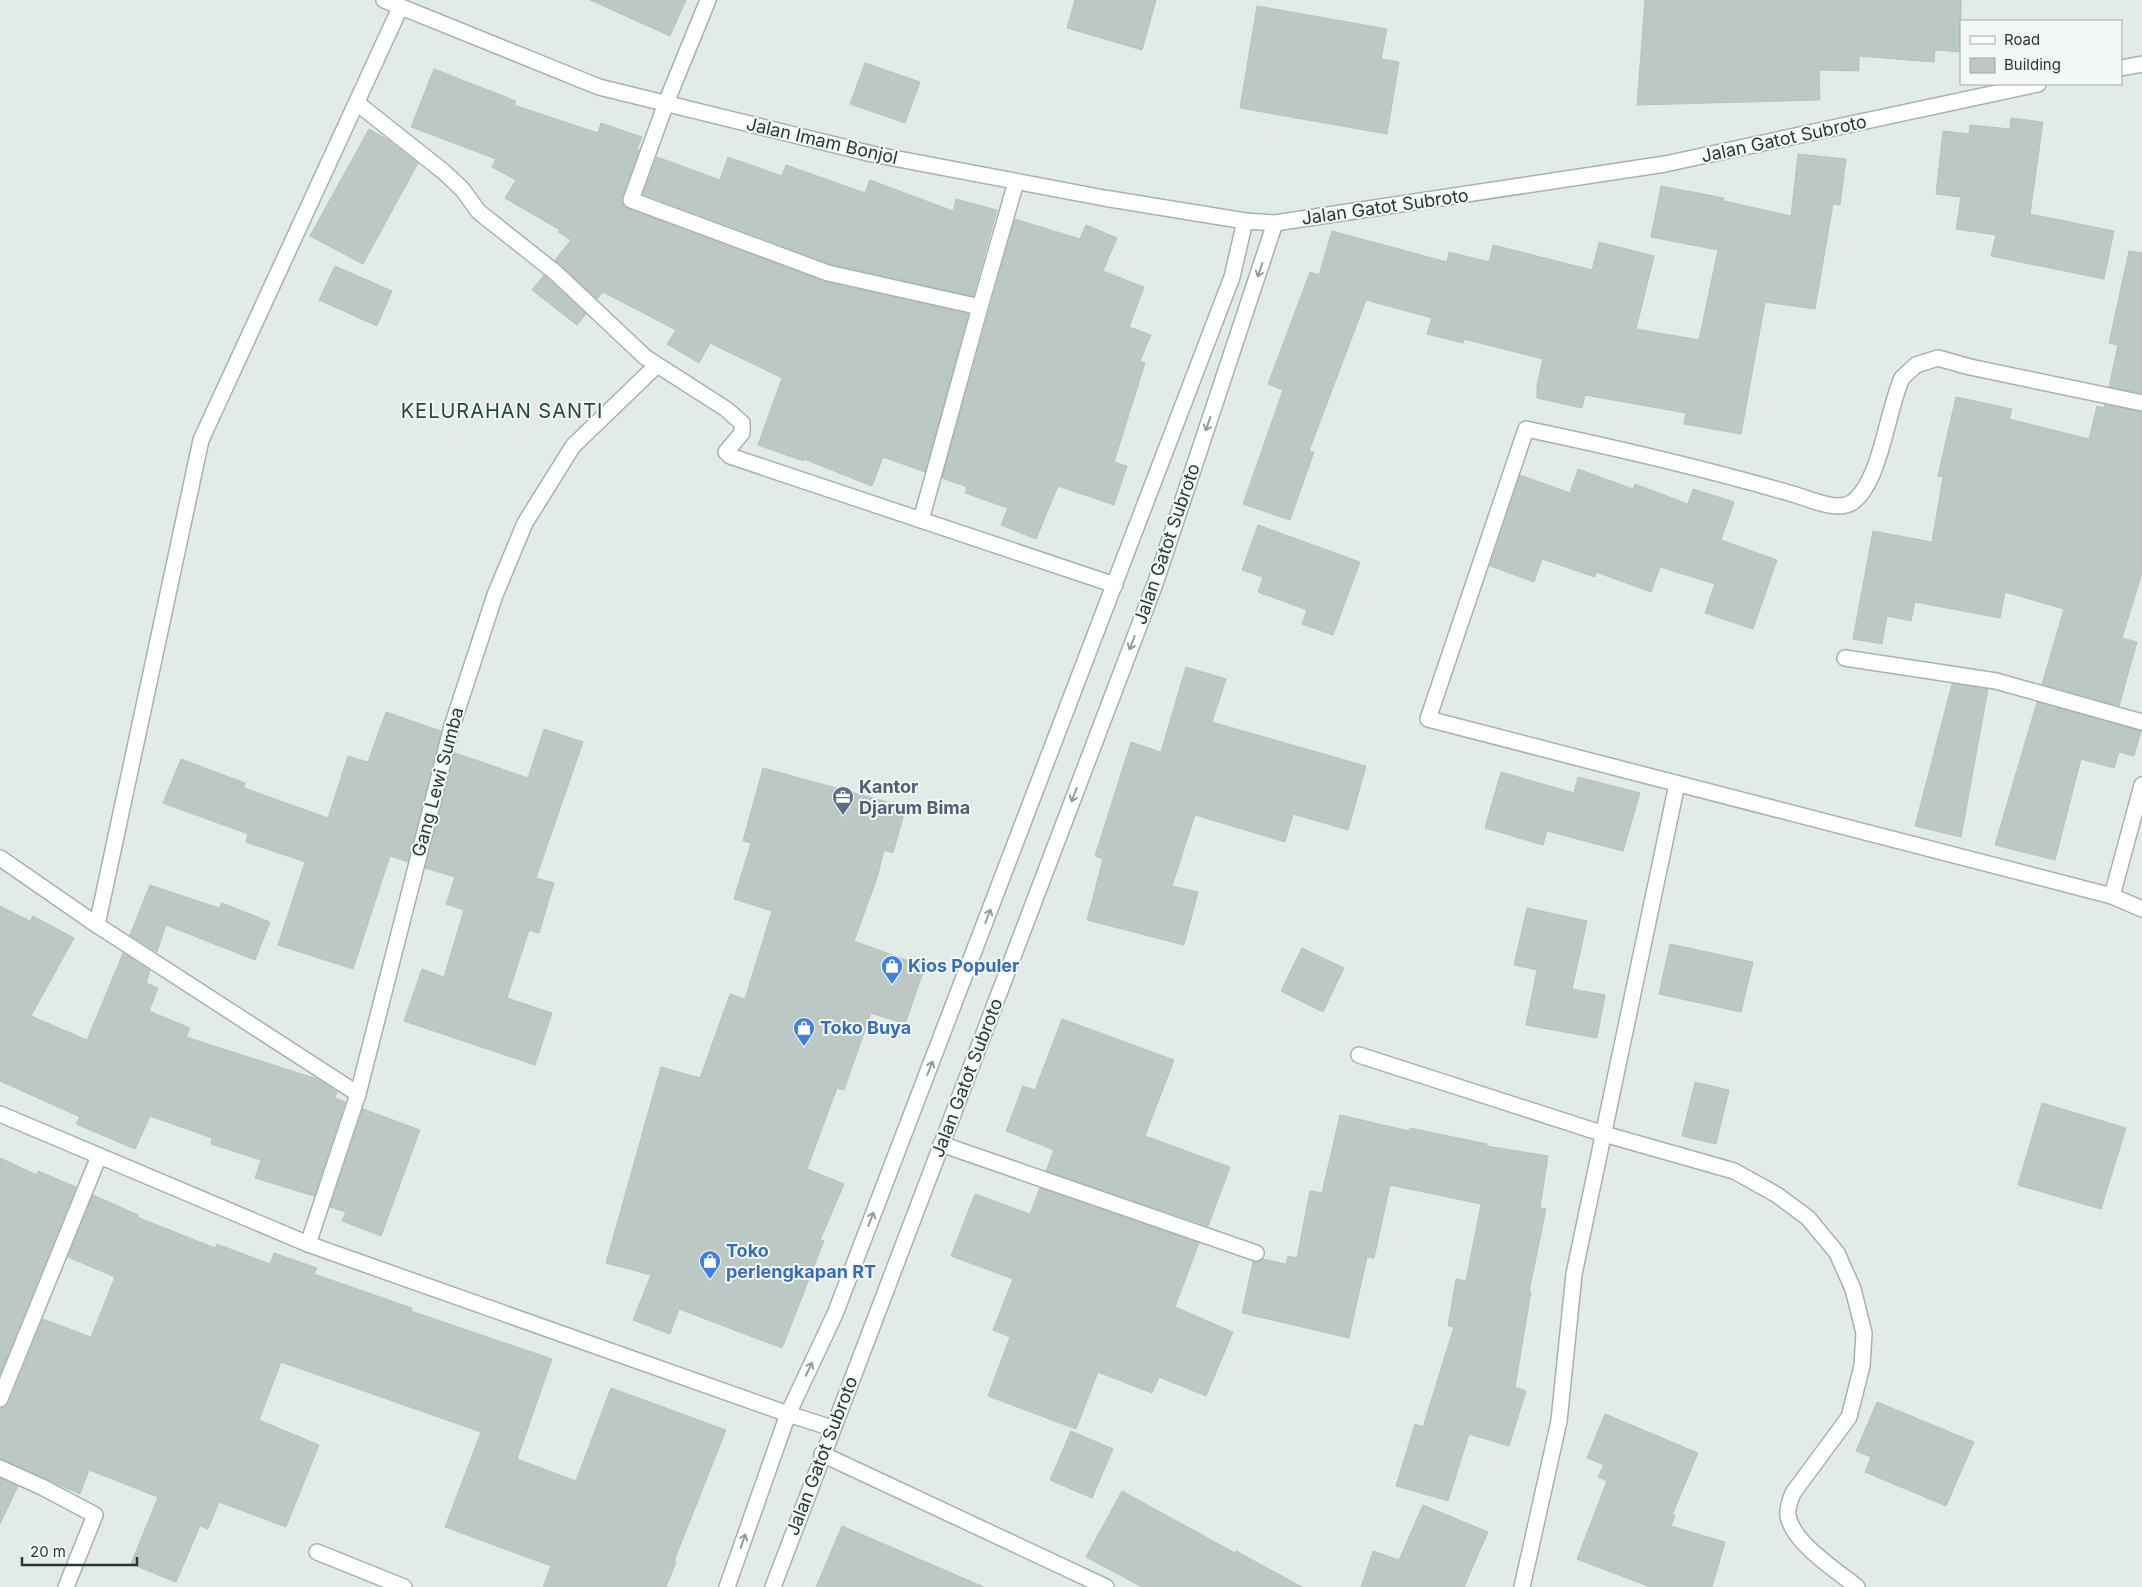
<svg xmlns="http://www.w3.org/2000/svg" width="2142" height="1587" font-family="Inter,sans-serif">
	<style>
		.building { fill: #bbc8c3; stroke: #b5c4be }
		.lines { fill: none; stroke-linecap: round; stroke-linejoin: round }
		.minor-casing { stroke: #a5b2ae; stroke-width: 18 }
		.tertiary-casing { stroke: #a5b2ae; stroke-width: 18 }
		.minor { stroke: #fff; stroke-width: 15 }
		.tertiary { stroke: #fff; stroke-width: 15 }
		.oneway { stroke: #929c9a }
		.labels { text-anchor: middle; stroke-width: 4; stroke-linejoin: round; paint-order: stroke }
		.street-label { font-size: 18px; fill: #243a34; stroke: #f3f8f5 }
		.service-label { font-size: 18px; font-weight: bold; fill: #4e5e75; stroke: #f3f8f5; text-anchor: start }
		.shop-label { font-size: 18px; font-weight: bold; fill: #366cbe; stroke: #f3f8f5; text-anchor: start }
		.quarter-label { font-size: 20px; letter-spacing: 1px; fill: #224a40; stroke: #f3f8f5 }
	</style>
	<rect width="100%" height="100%" fill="#e2ebe7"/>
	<!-- building -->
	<g class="building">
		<polygon points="590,0 686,0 670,36"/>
		<polygon points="1075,0 1156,0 1142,50 1067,28"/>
		<polygon points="1645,0 1961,0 1961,52 1935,50 1934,62 1859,56 1859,71 1819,70 1820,100 1637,105"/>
		<polygon points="1257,6 1387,29 1381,59 1399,62 1387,134 1240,108"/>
		<polygon points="865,63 920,82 905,123 850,104"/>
		<polygon points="434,69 516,101 514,105 598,133 601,123 642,137 637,149 639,150 622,197 624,206 628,209 825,282 968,314 925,472 883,457 872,486 804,459 803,461 758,445 782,378 710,343 699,363 667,344 676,330 603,292 597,299 555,260 571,240 558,232 560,230 505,198 516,180 492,167 496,159 411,127"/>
		<polygon points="2011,118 2043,122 2030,214 2114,231 2104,279 1991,256 1996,235 1956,229 1961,197 1936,194 1943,131 1969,134 1970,125 2010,129"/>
		<polygon points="369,129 388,140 418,163 363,264 310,236"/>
		<polygon points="1798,154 1846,159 1840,205 1833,204 1815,309 1765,302 1741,434 1684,424 1686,413 1585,395 1582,408 1537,398 1537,385 1543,359 1464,339 1463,343 1427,334 1432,318 1366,300 1309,451 1314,452 1290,520 1243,504 1283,390 1268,384 1310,272 1319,275 1332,231 1447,262 1449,252 1489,262 1493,245 1592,270 1599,242 1654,256 1636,329 1699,340 1718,250 1651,237 1661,186 1724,198 1724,201 1791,216"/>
		<polygon points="657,157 720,180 728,157 782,176 786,165 865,193 870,180 953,211 956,199 997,210 973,296 831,264 643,194"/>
		<polygon points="1015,219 1080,239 1086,225 1117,238 1103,271 1144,287 1129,327 1151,335 1140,361 1145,363 1114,462 1127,466 1114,505 1058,486 1036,539 1001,525 1008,508 965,493 967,487 942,478"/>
		<polygon points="2129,251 2142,253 2142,393 2109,387 2118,345 2109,343"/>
		<polygon points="335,266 392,291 377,326 319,300"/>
		<polygon points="544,275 586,314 577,325 532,290"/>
		<polygon points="1956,397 2012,409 2009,419 2089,439 2097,406 2104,408 2105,405 2142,412 2142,573 2122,638 2137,642 2119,706 2042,684 2064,609 2005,592 2000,618 1915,602 1911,621 1887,616 1882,644 1853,639 1873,531 1932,542 1943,477 1938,476"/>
		<polygon points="1578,469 1633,489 1635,484 1688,504 1693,489 1734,502 1721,540 1777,560 1753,629 1705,613 1715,584 1660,567 1651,592 1596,572 1595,577 1542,559 1534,582 1490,566 1520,475 1570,493"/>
		<polygon points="1258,525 1360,562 1333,635 1302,624 1307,610 1258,592 1263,577 1242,570"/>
		<polygon points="1186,667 1226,679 1212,722 1366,766 1348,830 1293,814 1285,842 1195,815 1172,886 1198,892 1184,945 1087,920 1103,859 1095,856 1131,742 1161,752"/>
		<polygon points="1952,684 1988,689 1961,837 1915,826"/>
		<polygon points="2037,702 2141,731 2134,756 2119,752 2114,768 2081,759 2055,860 1995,845"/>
		<polygon points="386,712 441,731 408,862 390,856 353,969 278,945 305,862 246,842 248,834 163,803 181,759 245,783 244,788 328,818 348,756 368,762"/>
		<polygon points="544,729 583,742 536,878 554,883 539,933 529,930 507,998 552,1013 535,1065 404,1021 422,969 444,977 464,910 446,904 455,877 425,868 455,753 528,778"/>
		<polygon points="763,768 906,807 893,853 884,850 877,878 854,941 925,967 905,1024 871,1013 844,1090 837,1088 807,1169 844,1184 820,1240 824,1241 782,1348 679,1309 670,1334 633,1320 651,1275 606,1263 661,1067 700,1078 730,994 745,999 772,911 734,899 751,843 743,841"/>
		<polygon points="1501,772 1574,793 1578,777 1640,793 1623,851 1547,831 1543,845 1485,828"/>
		<polygon points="150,885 219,908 222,903 270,922 255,960 166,925 157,952 130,935"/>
		<polygon points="0,906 30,921 33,916 74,938 31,1016 87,1040 123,953 150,971 146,983 158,988 149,1011 190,1028 186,1037 317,1079 337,1092 335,1098 345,1102 314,1196 255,1178 261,1160 211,1144 212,1138 150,1116 135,1149 76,1124 80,1117 0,1081"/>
		<polygon points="1527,908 1587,921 1572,989 1605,995 1597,1038 1526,1025 1537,970 1514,965"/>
		<polygon points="1670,944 1753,962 1741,1012 1659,994"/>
		<polygon points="1302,948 1344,968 1323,1012 1281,991"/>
		<polygon points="1062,1019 1174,1060 1145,1136 1230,1167 1208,1226 1046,1171 1054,1150 1006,1131 1023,1086 1035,1090"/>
		<polygon points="1695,1082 1729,1090 1716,1144 1682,1136"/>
		<polygon points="2042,1103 2126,1128 2101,1209 2018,1185"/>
		<polygon points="363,1109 420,1130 381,1236 342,1221 346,1212 330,1207"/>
		<polygon points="1340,1115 1409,1131 1410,1128 1487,1144 1486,1146 1548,1156 1540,1208 1546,1209 1529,1292 1531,1292 1515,1387 1526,1391 1509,1446 1469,1434 1448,1501 1396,1486 1415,1424 1423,1427 1454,1327 1448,1326 1456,1279 1466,1281 1481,1204 1390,1185 1374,1258 1367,1257 1349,1338 1242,1313 1253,1262 1258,1262 1263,1259 1286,1264 1288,1256 1297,1258 1310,1191 1322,1193"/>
		<polygon points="0,1158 37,1175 38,1171 76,1187 0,1374"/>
		<polygon points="1040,1188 1199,1243 1175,1307 1233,1332 1206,1396 1159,1377 1152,1393 1098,1372 1076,1429 988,1396 1010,1337 993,1330 1013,1279 951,1256 975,1194 1030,1214"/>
		<polygon points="93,1195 138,1215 137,1217 215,1248 217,1244 270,1264 274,1253 317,1268 314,1274 412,1308 411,1311 552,1359 517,1459 576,1481 611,1388 726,1430 674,1561 676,1562 666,1587 543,1587 551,1566 445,1527 481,1432 281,1362 259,1420 319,1445 286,1527 219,1502 208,1529 200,1526 176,1582 131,1564 158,1497 89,1470 80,1494 0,1459 0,1408 5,1407 9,1403 43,1319 91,1337 115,1277 68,1257"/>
		<polygon points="1877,1402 1974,1442 1946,1506 1865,1472 1871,1457 1856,1451"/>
		<polygon points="1605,1414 1698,1453 1672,1515 1675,1515 1671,1526 1725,1542 1712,1587 1650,1587 1577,1559 1607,1481 1598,1477 1604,1465 1587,1458"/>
		<polygon points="1071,1431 1113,1449 1092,1498 1050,1480"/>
		<polygon points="0,1478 18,1486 0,1524"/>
		<polygon points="1122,1491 1235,1553 1236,1551 1302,1587 1142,1587 1086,1557"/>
		<polygon points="1423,1505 1488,1532 1464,1587 1361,1587 1373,1551 1399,1560"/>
		<polygon points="842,1526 984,1587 816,1587"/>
	</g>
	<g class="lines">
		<!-- minor casing -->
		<g class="minor-casing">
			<g id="minor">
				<polyline points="708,0 666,103 631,200 828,273 980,307 1016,182"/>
				<polyline points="357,103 444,172 462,189 479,212 556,273 645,357 726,409 742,423 742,433 726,452 730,456 1115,585"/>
				<path d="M 2142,403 L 1970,367 L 1938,358 L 1916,365 L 1902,378 C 1887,411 1881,479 1854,501 C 1840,513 1812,500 1796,495 C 1707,469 1617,448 1526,429 L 1428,719 L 2112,896 L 2142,785"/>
				<polyline points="921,520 980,307"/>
				<polyline points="1845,658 1996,681 2142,722"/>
				<polyline points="0,858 97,925 358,1094"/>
				<polyline points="2112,896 2142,909"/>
				<polyline points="97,925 201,440 400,8"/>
				<path d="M 1359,1055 L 1604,1134 L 1734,1171 L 1777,1195 L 1808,1218 L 1837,1253 L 1853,1289 L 1864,1333 L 1862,1366 L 1849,1417 L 1793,1493 C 1790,1500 1787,1508 1788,1516 C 1793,1543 1836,1570 1857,1587"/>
				<polyline points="0,1114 308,1244 788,1414"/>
				<polyline points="941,1144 1256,1253"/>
				<polyline points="308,1244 358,1094 452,726 495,595 525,523 573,446 656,366"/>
				<polyline points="0,1399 99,1156"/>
				<polyline points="822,1454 1106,1587"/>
				<polyline points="0,1468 42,1487 95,1515 66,1587"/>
				<polyline points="317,1552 404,1587"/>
				<polyline points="1522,1587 1559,1421 1574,1274 1677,784"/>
			</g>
		</g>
		<!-- tertiary casing -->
		<g class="tertiary-casing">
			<g id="tertiary">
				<polyline points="384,0 599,87 872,154 1104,198 1245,221 1275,223 1665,164 2038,84"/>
				<polyline points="2121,68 2142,64"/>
				<polyline points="788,1414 832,1428"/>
				<polyline points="727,1587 788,1414 835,1314 1232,277 1245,221"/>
				<polyline points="773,1587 1155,584 1275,223"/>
			</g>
		</g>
		<!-- minor -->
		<use href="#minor" class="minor"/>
		<!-- tertiary -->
		<use href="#tertiary" class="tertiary"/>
	</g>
	<!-- one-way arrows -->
	<defs><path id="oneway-shaft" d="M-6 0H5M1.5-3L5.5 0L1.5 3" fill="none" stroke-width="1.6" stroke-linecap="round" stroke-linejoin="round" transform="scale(1.25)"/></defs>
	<g class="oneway">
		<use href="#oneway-shaft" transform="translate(1260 270) rotate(109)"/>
		<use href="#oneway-shaft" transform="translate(1208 424) rotate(109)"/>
		<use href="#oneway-shaft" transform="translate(1132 643) rotate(111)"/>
		<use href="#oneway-shaft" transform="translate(1074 795) rotate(111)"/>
		<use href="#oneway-shaft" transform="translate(988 916) rotate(-69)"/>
		<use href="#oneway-shaft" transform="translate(930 1068) rotate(-69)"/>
		<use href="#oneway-shaft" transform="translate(871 1219) rotate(-69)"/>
		<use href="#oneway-shaft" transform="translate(809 1369) rotate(-65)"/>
		<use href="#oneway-shaft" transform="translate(743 1541) rotate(-71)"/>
	</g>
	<!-- icons -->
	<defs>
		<g id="office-pin" transform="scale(1.125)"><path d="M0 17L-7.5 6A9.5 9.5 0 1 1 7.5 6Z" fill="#5c6f8a" stroke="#f3f8f5"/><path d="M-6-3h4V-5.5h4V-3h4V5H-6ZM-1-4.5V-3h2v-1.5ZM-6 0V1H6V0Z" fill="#fff"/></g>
		<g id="shop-pin" transform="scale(1.125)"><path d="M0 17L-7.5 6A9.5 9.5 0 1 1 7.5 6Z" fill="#3f7fe0" stroke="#f3f8f5"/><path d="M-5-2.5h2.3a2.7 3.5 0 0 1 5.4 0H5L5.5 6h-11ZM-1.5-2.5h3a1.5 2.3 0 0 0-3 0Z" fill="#fff"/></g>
	</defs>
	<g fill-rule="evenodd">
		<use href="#office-pin" x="843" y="797"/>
		<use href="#shop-pin" x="892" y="966"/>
		<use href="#shop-pin" x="804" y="1028"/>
		<use href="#shop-pin" x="710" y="1261"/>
	</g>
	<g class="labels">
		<!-- street labels -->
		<g class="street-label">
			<text transform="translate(1784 139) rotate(-12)" y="6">Jalan Gatot Subroto</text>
			<text transform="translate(822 141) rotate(13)" y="6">Jalan Imam Bonjol</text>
			<text transform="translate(1385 207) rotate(-8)" y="6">Jalan Gatot Subroto</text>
			<text transform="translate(1167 544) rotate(-71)" y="6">Jalan Gatot Subroto</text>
			<text transform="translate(438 782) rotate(-75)" y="6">Gang Lewi Sumba</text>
			<text transform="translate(967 1078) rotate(-69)" y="6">Jalan Gatot Subroto</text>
			<text transform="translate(822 1456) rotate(-69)" y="6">Jalan Gatot Subroto</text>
		</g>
		<!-- service labels -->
		<g class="service-label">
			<text x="859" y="793">Kantor<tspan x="859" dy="21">Djarum Bima</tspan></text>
		</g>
		<!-- shop labels -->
		<g class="shop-label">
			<text x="908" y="972">Kios Populer</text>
			<text x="820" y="1034">Toko Buya</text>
			<text x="726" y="1257">Toko<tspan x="726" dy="21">perlengkapan RT</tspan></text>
		</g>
		<!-- quarter labels -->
		<g class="quarter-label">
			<text x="502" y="418">KELURAHAN SANTI</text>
		</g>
	</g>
	<!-- legend -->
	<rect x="1960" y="20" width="162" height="65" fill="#f3f8f5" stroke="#a0aca8"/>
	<rect x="1970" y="36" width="25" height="8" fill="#ffffff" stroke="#a0aca8"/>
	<text x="2004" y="45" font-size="15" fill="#243a34">Road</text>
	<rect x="1970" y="58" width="25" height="15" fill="#bbc8c3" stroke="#a0aca8"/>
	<text x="2004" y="70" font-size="15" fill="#243a34">Building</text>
	<!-- scale -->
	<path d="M22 1557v8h115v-8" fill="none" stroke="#243a34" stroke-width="2.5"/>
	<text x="30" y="1557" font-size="15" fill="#243a34" stroke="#f3f8f5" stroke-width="4" paint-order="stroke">20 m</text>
</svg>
